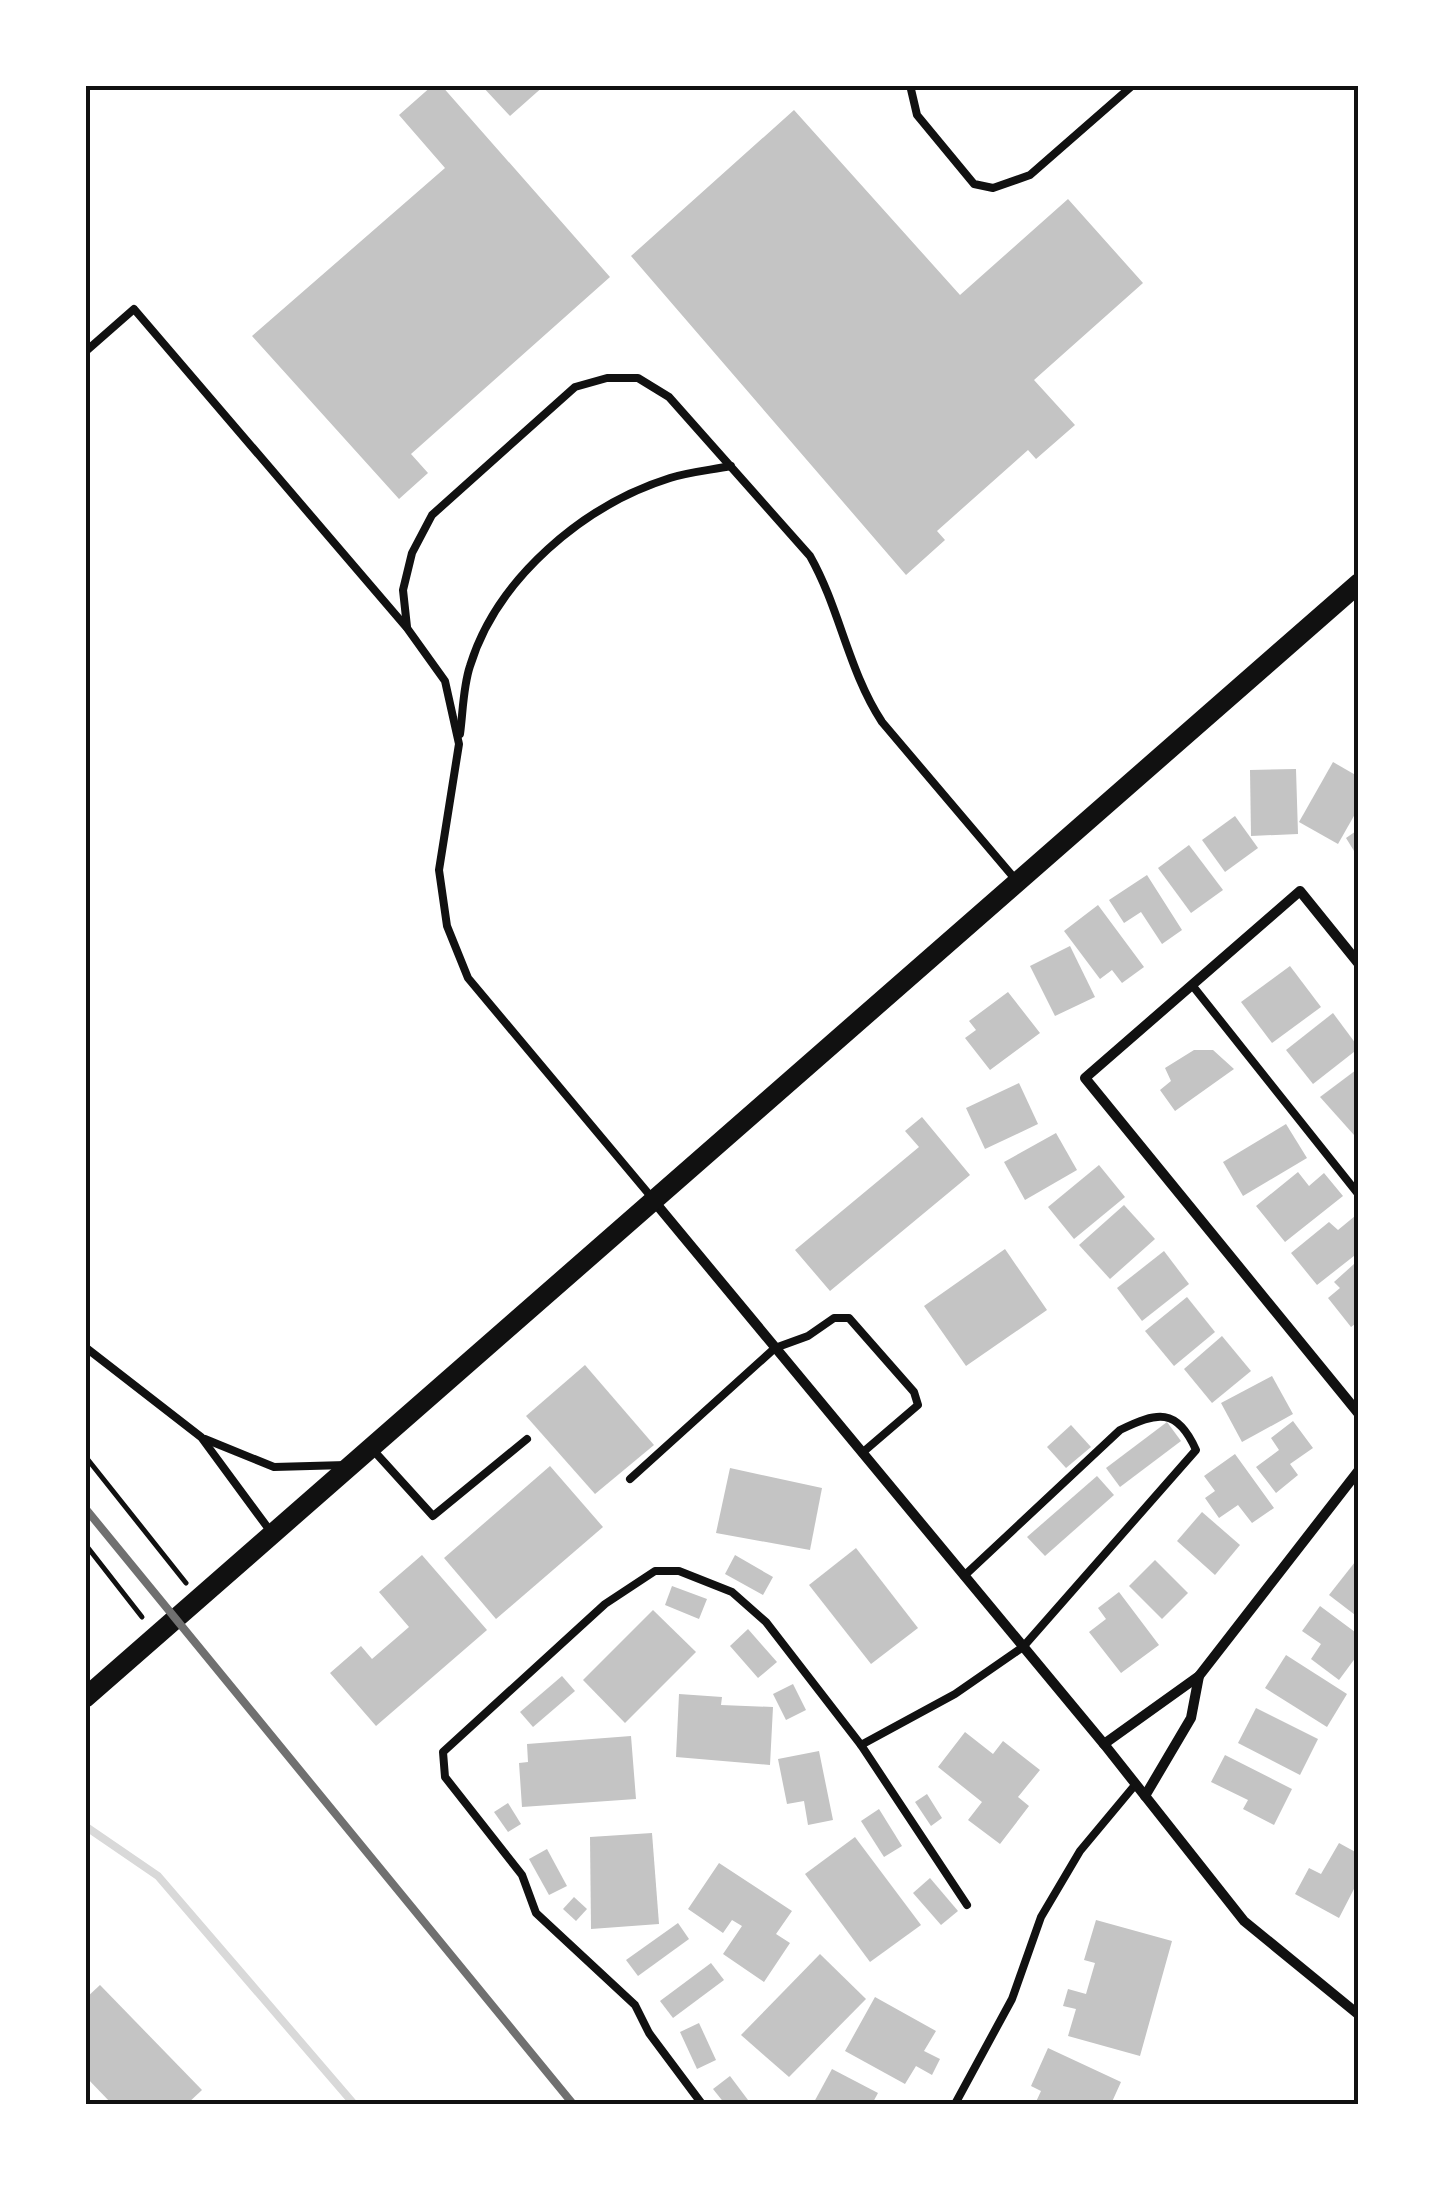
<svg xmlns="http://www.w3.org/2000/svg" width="1444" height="2189" font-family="Quicksand,sans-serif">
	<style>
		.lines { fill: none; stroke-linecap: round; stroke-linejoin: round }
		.stream { stroke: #d9d9d9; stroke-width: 8 }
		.building { fill: #c4c4c4 }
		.path { stroke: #111; stroke-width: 5 }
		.service { stroke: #111; stroke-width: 8 }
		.minor { stroke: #111; stroke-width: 10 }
		.secondary { stroke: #111; stroke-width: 20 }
		.rail { stroke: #707070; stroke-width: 8 }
		.neatline { fill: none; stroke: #111; stroke-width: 4 }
	</style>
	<rect width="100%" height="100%" fill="#fff"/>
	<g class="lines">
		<!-- stream -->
		<polyline class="stream" points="85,1826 158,1876 354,2104"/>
	</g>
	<!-- building -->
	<g class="building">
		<polygon points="433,85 441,85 610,277 411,454 428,473 399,499 252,336 445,168 399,115"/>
		<polygon points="481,85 545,85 510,116"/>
		<polygon points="794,110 960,295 1068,199 1143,283 1034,380 1075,425 1036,459 1028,450 937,531 945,540 906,575 631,256"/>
		<polygon points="1333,762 1359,777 1359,807 1338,844 1299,822"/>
		<polygon points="1296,769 1298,834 1251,836 1250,770"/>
		<polygon points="1235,816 1258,848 1225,872 1202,840"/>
		<polygon points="1359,829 1359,859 1346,838"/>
		<polygon points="1189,845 1223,890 1191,913 1158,868"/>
		<polygon points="1147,875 1182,930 1162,944 1141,912 1124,923 1109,900"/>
		<polygon points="1098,905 1144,967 1122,983 1112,970 1100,979 1064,931"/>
		<polygon points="1070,946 1095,997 1055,1016 1030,966"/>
		<polygon points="1290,966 1321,1007 1272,1043 1241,1002"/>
		<polygon points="1008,992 1040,1033 990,1070 965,1038 976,1030 969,1021"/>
		<polygon points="1333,1013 1359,1048 1313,1084 1286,1050"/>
		<polygon points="1194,1050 1213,1050 1234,1069 1175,1111 1160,1090 1171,1081 1165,1068"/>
		<polygon points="1356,1070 1359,1131 1354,1135 1320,1097"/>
		<polygon points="1019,1083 1038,1124 985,1149 966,1108"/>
		<polygon points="922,1117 970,1175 830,1291 795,1250 919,1147 905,1131"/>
		<polygon points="1286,1124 1307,1158 1243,1196 1223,1162"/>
		<polygon points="1056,1133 1077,1170 1025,1200 1004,1162"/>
		<polygon points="1099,1165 1125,1197 1074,1239 1048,1207"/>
		<polygon points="1298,1172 1309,1186 1324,1173 1343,1196 1285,1242 1256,1206"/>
		<polygon points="1124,1205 1155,1239 1110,1279 1079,1245"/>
		<polygon points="1355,1216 1359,1221 1359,1252 1317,1285 1291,1253 1329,1222 1338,1230"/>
		<polygon points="1005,1249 1047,1310 966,1366 924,1306"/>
		<polygon points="1164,1251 1189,1284 1142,1321 1117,1288"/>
		<polygon points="1354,1264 1359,1268 1359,1321 1351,1327 1328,1298 1340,1288 1334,1282"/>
		<polygon points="1187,1297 1215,1332 1174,1366 1145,1331"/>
		<polygon points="1222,1336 1251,1371 1212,1403 1184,1369"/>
		<polygon points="585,1365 654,1445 595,1494 526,1416"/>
		<polygon points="1272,1376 1293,1414 1242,1442 1221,1403"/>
		<polygon points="1293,1421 1313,1448 1290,1464 1298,1475 1276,1493 1256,1467 1279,1450 1271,1438"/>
		<polygon points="1167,1422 1181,1441 1120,1487 1106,1468"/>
		<polygon points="1071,1425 1091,1447 1066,1468 1047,1447"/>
		<polygon points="1235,1454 1274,1508 1252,1523 1238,1505 1219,1518 1205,1498 1215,1491 1204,1476"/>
		<polygon points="550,1466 603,1527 496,1619 444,1558"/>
		<polygon points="730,1468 822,1488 810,1550 716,1533"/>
		<polygon points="1097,1476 1114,1495 1045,1556 1027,1537"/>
		<polygon points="1202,1512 1240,1545 1215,1575 1177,1541"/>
		<polygon points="856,1548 918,1628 871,1664 809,1585"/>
		<polygon points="422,1555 487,1630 376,1726 330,1673 361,1646 372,1659 409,1627 379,1592"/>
		<polygon points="735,1555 773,1577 763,1595 725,1574"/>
		<polygon points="1155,1560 1188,1593 1162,1619 1129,1586"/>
		<polygon points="1355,1562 1359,1565 1359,1618 1329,1595"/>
		<polygon points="672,1586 707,1599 699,1619 665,1605"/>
		<polygon points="1119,1592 1159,1645 1121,1673 1089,1632 1106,1619 1098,1608"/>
		<polygon points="1320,1606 1359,1635 1359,1653 1339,1680 1311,1659 1321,1644 1302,1631"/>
		<polygon points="653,1610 696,1652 625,1723 583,1680"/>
		<polygon points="748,1629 777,1662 758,1678 730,1646"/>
		<polygon points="1286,1655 1347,1694 1327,1727 1265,1688"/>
		<polygon points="562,1676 575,1691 533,1727 520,1712"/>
		<polygon points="793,1684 806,1710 786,1720 773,1694"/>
		<polygon points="679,1694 722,1697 721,1705 773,1707 770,1765 676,1757"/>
		<polygon points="1256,1708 1318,1739 1300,1775 1238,1743"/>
		<polygon points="965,1732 993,1754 1003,1741 1040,1770 1018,1797 1029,1806 1000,1844 968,1820 982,1802 938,1767"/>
		<polygon points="631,1736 636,1799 522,1807 519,1763 528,1762 527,1744"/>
		<polygon points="819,1751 833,1820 808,1825 804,1801 787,1804 778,1759"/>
		<polygon points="1225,1755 1292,1789 1274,1825 1243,1809 1248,1800 1211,1782"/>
		<polygon points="927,1794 942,1818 931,1826 915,1802"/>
		<polygon points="508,1803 521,1824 508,1832 494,1812"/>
		<polygon points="879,1809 902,1846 884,1857 861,1821"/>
		<polygon points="652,1833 659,1924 591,1929 590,1837"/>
		<polygon points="855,1837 921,1925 870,1962 805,1874"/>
		<polygon points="1339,1843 1359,1854 1359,1889 1355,1887 1339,1918 1295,1894 1309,1868 1321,1874"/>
		<polygon points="547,1849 567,1886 549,1895 529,1859"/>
		<polygon points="719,1863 792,1911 776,1934 790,1943 764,1982 723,1954 742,1926 732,1920 723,1933 688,1909"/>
		<polygon points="930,1878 958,1911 941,1925 913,1893"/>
		<polygon points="574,1897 587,1909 576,1921 563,1909"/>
		<polygon points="1096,1920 1172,1941 1140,2056 1068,2036 1076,2009 1063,2006 1068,1989 1086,1994 1095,1963 1084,1960"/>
		<polygon points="678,1923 689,1939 638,1976 626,1960"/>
		<polygon points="820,1954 866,1999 789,2077 741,2035"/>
		<polygon points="711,1963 724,1980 673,2018 660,2001"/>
		<polygon points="100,1985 202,2090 187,2104 112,2104 85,2076 85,1999"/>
		<polygon points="875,1997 936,2031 924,2051 940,2059 932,2075 916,2066 905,2084 845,2051"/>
		<polygon points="699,2023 716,2060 697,2069 680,2032"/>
		<polygon points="1048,2048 1121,2082 1111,2104 1035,2104 1041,2091 1031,2086"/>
		<polygon points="832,2069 878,2093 872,2104 813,2104"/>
		<polygon points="730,2076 751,2104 725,2104 713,2089"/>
	</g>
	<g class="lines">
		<!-- path -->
		<g class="path">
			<polyline points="85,1456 186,1583"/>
			<polyline points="85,1544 142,1617"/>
		</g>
		<!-- service -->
		<g class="service">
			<polyline points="910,85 917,115 974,184 993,188 1030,175 1133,85"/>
			<polyline points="85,352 134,309 407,628 445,681 459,744 439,870 447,926 468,978 653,1199"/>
			<path d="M 407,627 L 403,590 L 412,553 L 432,515 L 575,387 L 607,378 L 638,378 L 669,397 L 810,556 C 840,609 848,670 882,722 L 1015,879"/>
			<path d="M 460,734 C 463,712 463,687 470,666 C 497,578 584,505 670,478 C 689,472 711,470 731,466"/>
			<polyline points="1192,985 1359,1195"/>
			<polyline points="85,1347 201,1437 271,1532"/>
			<polyline points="205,1439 274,1467 346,1465"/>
			<polyline points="374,1451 433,1516 527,1439"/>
			<polyline points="630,1479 775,1348 808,1336 834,1318 849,1318 914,1392 918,1405 862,1453"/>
			<polyline points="861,1745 967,1905"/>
			<path d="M 702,2104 L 649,2033 L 635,2005 L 536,1913 L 522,1875 L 445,1777 L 443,1752 L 605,1604 L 655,1571 L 679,1571 L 732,1592 L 766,1622 L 861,1745 L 955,1694 L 1023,1647 L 1196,1450 C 1177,1407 1157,1412 1120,1430 L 964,1576"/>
			<polyline points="955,2104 1012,1999 1041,1917 1080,1851 1135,1785"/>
		</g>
		<!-- minor -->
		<g class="minor">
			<polyline points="1359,964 1300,891 1085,1078 1359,1414"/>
			<polyline points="653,1200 1104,1744 1244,1921 1359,2015"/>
			<polyline points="1104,1744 1199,1676 1359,1470"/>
			<polyline points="1145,1796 1191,1718 1199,1676"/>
		</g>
		<!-- secondary -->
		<polyline class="secondary" points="85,1698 1359,583"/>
		<!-- rail -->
		<polyline class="rail" points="85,1508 573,2104"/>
	</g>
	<!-- border -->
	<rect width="1444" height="2189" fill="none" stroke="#ffffff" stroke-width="175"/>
	<rect x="88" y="88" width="1268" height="2014" class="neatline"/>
</svg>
